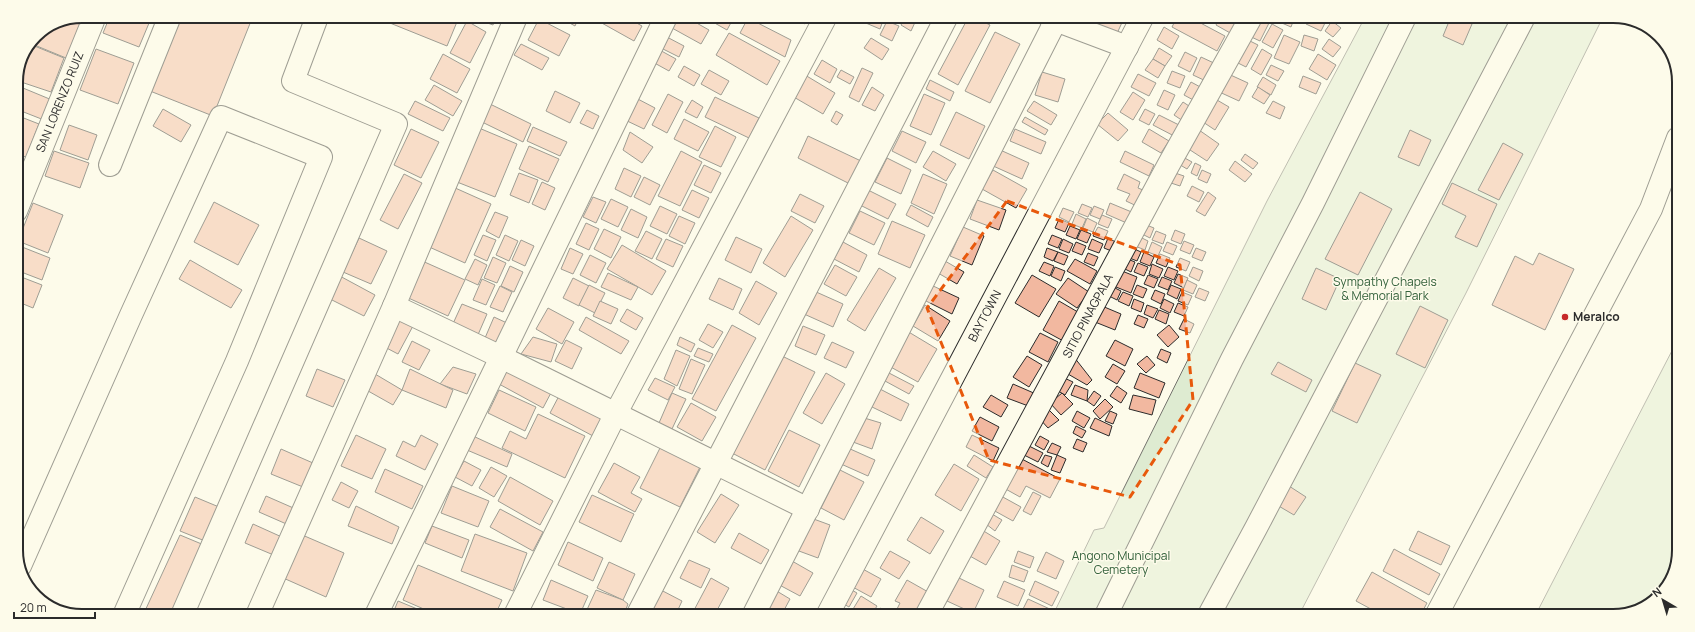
<svg xmlns="http://www.w3.org/2000/svg" width="1695" height="632" font-family="Manrope,sans-serif">
	<style>
		.green { fill: #deebd1; stroke: #74746e }
		.building { fill: #f2b8a0; stroke: #2b2b2b }
		.lines { fill: none; stroke-linecap: round; stroke-linejoin: round }
		.minor-casing { stroke: #2b2b2b; stroke-width: 24 }
		.major-casing { stroke: #2b2b2b; stroke-width: 24 }
		.minor { stroke: #fdfbea; stroke-width: 22 }
		.major { stroke: #fdfbea; stroke-width: 22 }
		.marked { fill: none; stroke: #e8590c; stroke-width: 3; stroke-dasharray: 8 5; stroke-linejoin: round }
		.poi-dot { fill: #c62828; stroke: #fdfbea; stroke-width: 1.5 }
		.labels { text-anchor: middle; stroke-width: 3; stroke-linejoin: round; paint-order: stroke }
		.street-label { font-size: 12px; fill: #2b2b2b; stroke: #fdfbea }
		.park-label { font-size: 12px; fill: #34623c; stroke: #fdfbea }
		.poi-label { font-size: 12px; font-weight: bold; fill: #2b2b2b; stroke: #fdfbea; text-anchor: start }
		.rim { fill: none; stroke: #2b2b2b; stroke-width: 2 }
	</style>
	<rect width="100%" height="100%" fill="#fdfbea"/>
	<!-- green -->
	<g class="green">
		<polygon points="1364,19 1602,19 1466,293 1299,615 1053,615 1094,530 1104,528 1267,201"/>
		<polygon points="1677,341 1675,572 1650,605 1614,616 1535,616"/>
	</g>
	<!-- building -->
	<g class="building">
		<polygon points="110,16 152,16 139,47 103,33"/>
		<polygon points="181,16 253,16 213,116 150,91"/>
		<polygon points="375,17 459,17 447,46"/>
		<polygon points="471,17 496,17 493,25"/>
		<polygon points="559,17 579,17 575,26"/>
		<polygon points="591,17 626,17 642,26 634,41"/>
		<polygon points="677,17 686,17 709,30 701,44 672,28"/>
		<polygon points="704,17 734,17 727,30"/>
		<polygon points="748,18 791,40 785,57 740,33"/>
		<polygon points="800,18 809,18 805,24 799,20"/>
		<polygon points="854,18 884,18 880,29"/>
		<polygon points="905,18 917,18 911,31 901,25"/>
		<polygon points="968,18 976,18 990,25 958,85 938,74"/>
		<polygon points="1090,18 1124,18 1115,38 1087,24"/>
		<polygon points="539,19 570,35 559,56 528,40"/>
		<polygon points="1176,19 1193,19 1225,36 1217,51 1172,27"/>
		<polygon points="1219,19 1227,19 1237,25 1232,34 1216,25"/>
		<polygon points="1256,19 1265,19 1270,21 1260,41 1247,35"/>
		<polygon points="1276,19 1294,19 1291,27 1275,20"/>
		<polygon points="1309,19 1327,19 1321,31 1306,24"/>
		<polygon points="1450,19 1460,19 1472,24 1463,45 1443,36"/>
		<polygon points="71,20 81,24 66,58 32,44 35,35"/>
		<polygon points="467,21 486,32 470,63 450,53"/>
		<polygon points="887,21 899,26 892,41 880,35"/>
		<polygon points="1332,21 1341,28 1333,37 1325,31"/>
		<polygon points="1272,24 1283,30 1273,48 1262,42"/>
		<polygon points="1164,27 1179,36 1172,49 1157,40"/>
		<polygon points="995,32 1020,44 990,103 965,91"/>
		<polygon points="729,33 780,61 767,85 716,55"/>
		<polygon points="1284,35 1300,42 1289,64 1274,58"/>
		<polygon points="1304,35 1318,39 1314,51 1301,46"/>
		<polygon points="665,36 684,46 679,57 659,47"/>
		<polygon points="871,38 889,49 882,60 864,48"/>
		<polygon points="1246,39 1258,45 1246,67 1234,61"/>
		<polygon points="1329,39 1341,47 1333,57 1322,49"/>
		<polygon points="521,44 549,58 542,70 514,55"/>
		<polygon points="32,45 64,58 51,92 18,81"/>
		<polygon points="656,48 676,59 669,71 649,60"/>
		<polygon points="1159,48 1172,56 1165,66 1153,59"/>
		<polygon points="96,49 134,63 118,104 80,90"/>
		<polygon points="1262,49 1272,55 1261,75 1251,69"/>
		<polygon points="1185,52 1197,58 1190,72 1178,66"/>
		<polygon points="443,54 470,69 457,93 430,79"/>
		<polygon points="1318,54 1336,65 1327,80 1309,69"/>
		<polygon points="1201,57 1216,64 1208,82 1193,75"/>
		<polygon points="1153,59 1165,66 1158,78 1145,70"/>
		<polygon points="822,60 837,69 830,83 814,74"/>
		<polygon points="1271,65 1284,71 1278,81 1266,75"/>
		<polygon points="684,66 700,75 694,86 678,77"/>
		<polygon points="862,68 873,73 859,102 849,97"/>
		<polygon points="709,70 729,81 721,95 701,84"/>
		<polygon points="841,70 854,77 850,84 837,77"/>
		<polygon points="1172,71 1185,76 1180,88 1167,83"/>
		<polygon points="1042,72 1065,79 1058,102 1035,95"/>
		<polygon points="1224,72 1248,83 1239,101 1215,90"/>
		<polygon points="1138,74 1156,83 1149,96 1131,87"/>
		<polygon points="805,75 835,93 823,114 792,96"/>
		<polygon points="1303,76 1321,83 1316,94 1299,87"/>
		<polygon points="1263,77 1276,85 1271,95 1257,87"/>
		<polygon points="930,80 954,92 950,101 926,89"/>
		<polygon points="1191,82 1204,89 1197,102 1184,95"/>
		<polygon points="434,85 462,101 453,116 425,100"/>
		<polygon points="872,87 884,95 875,111 862,105"/>
		<polygon points="1258,87 1270,95 1264,104 1252,97"/>
		<polygon points="23,88 52,100 44,120 16,109"/>
		<polygon points="1164,90 1175,95 1168,110 1157,105"/>
		<polygon points="555,91 580,103 570,123 546,111"/>
		<polygon points="1133,92 1145,100 1133,120 1120,112"/>
		<polygon points="668,94 683,102 667,133 652,125"/>
		<polygon points="924,94 945,103 931,135 910,126"/>
		<polygon points="634,97 655,108 644,129 623,119"/>
		<polygon points="715,97 759,118 749,138 705,117"/>
		<polygon points="692,100 703,107 697,118 685,112"/>
		<polygon points="1217,100 1229,107 1215,130 1203,122"/>
		<polygon points="415,101 450,118 443,131 408,114"/>
		<polygon points="1034,101 1057,115 1051,125 1027,111"/>
		<polygon points="1273,101 1285,107 1280,119 1266,113"/>
		<polygon points="1183,102 1195,110 1186,123 1174,115"/>
		<polygon points="490,104 531,124 523,142 482,122"/>
		<polygon points="163,109 191,125 181,142 153,126"/>
		<polygon points="1145,109 1155,114 1149,125 1139,120"/>
		<polygon points="587,110 599,116 593,129 580,123"/>
		<polygon points="836,111 843,115 837,125 831,121"/>
		<polygon points="956,112 985,126 969,159 940,145"/>
		<polygon points="1108,113 1128,130 1118,141 1097,124"/>
		<polygon points="16,115 39,124 26,157 16,154"/>
		<polygon points="1159,115 1181,126 1176,137 1153,125"/>
		<polygon points="1025,117 1048,130 1045,135 1022,122"/>
		<polygon points="684,119 709,132 698,151 674,139"/>
		<polygon points="69,125 97,135 88,160 60,150"/>
		<polygon points="715,126 736,137 721,167 699,157"/>
		<polygon points="533,127 567,142 560,156 527,141"/>
		<polygon points="479,128 517,144 495,197 457,182"/>
		<polygon points="411,129 439,142 421,178 394,165"/>
		<polygon points="1015,129 1046,142 1041,154 1010,141"/>
		<polygon points="1149,129 1169,141 1161,153 1142,142"/>
		<polygon points="1199,130 1219,144 1207,161 1187,148"/>
		<polygon points="1410,130 1431,140 1419,166 1398,157"/>
		<polygon points="902,131 926,142 916,163 892,151"/>
		<polygon points="630,132 653,147 642,163 623,150"/>
		<polygon points="808,136 861,161 850,184 798,158"/>
		<polygon points="1503,143 1523,154 1499,200 1478,190"/>
		<polygon points="529,146 559,159 548,182 519,169"/>
		<polygon points="998,149 1029,163 1022,179 991,165"/>
		<polygon points="54,151 89,163 80,188 45,176"/>
		<polygon points="681,151 702,162 680,206 658,196"/>
		<polygon points="933,151 956,164 946,181 923,167"/>
		<polygon points="1125,151 1154,165 1149,176 1120,162"/>
		<polygon points="1245,154 1258,163 1253,169 1241,160"/>
		<polygon points="1181,156 1192,162 1187,169 1177,163"/>
		<polygon points="887,158 911,170 901,194 875,182"/>
		<polygon points="1235,161 1252,174 1245,182 1229,170"/>
		<polygon points="1195,163 1201,166 1197,176 1191,173"/>
		<polygon points="704,165 721,173 711,193 694,185"/>
		<polygon points="624,168 641,176 631,197 615,189"/>
		<polygon points="993,170 1027,189 1016,208 982,189"/>
		<polygon points="1202,170 1211,174 1207,183 1198,179"/>
		<polygon points="1172,172 1184,176 1180,186 1168,182"/>
		<polygon points="519,173 538,180 529,203 510,195"/>
		<polygon points="404,174 422,183 398,229 380,220"/>
		<polygon points="923,174 947,184 934,214 911,203"/>
		<polygon points="1124,174 1140,182 1138,188 1148,192 1141,208 1126,201 1130,194 1117,189"/>
		<polygon points="644,177 660,185 650,205 634,197"/>
		<polygon points="542,182 555,188 545,210 532,204"/>
		<polygon points="1452,183 1497,204 1477,247 1455,237 1466,216 1442,204"/>
		<polygon points="1192,186 1204,192 1199,202 1187,196"/>
		<polygon points="453,187 491,204 465,263 427,246"/>
		<polygon points="692,190 709,198 699,218 682,210"/>
		<polygon points="868,190 896,204 888,219 860,205"/>
		<polygon points="1208,192 1216,198 1205,216 1196,211"/>
		<polygon points="1360,192 1392,209 1358,275 1325,259"/>
		<polygon points="800,194 824,206 815,223 791,211"/>
		<polygon points="593,197 606,202 596,223 583,217"/>
		<polygon points="611,199 628,207 618,227 601,219"/>
		<polygon points="977,200 1006,210 999,230 970,219"/>
		<polygon points="214,202 259,225 238,265 194,242"/>
		<polygon points="33,203 63,215 48,253 18,241"/>
		<polygon points="1110,203 1134,213 1129,224 1106,214"/>
		<polygon points="1082,204 1092,208 1088,217 1078,213"/>
		<polygon points="911,205 933,217 928,227 906,215"/>
		<polygon points="660,206 677,214 667,234 650,226"/>
		<polygon points="1094,206 1104,210 1100,219 1090,215"/>
		<polygon points="1063,208 1074,212 1069,222 1059,217"/>
		<polygon points="631,209 647,217 638,238 621,230"/>
		<polygon points="860,211 885,223 874,245 849,233"/>
		<polygon points="495,212 508,217 499,238 486,231"/>
		<polygon points="1076,214 1086,219 1082,228 1072,224"/>
		<polygon points="1102,215 1112,219 1108,228 1098,224"/>
		<polygon points="679,216 695,223 685,244 669,236"/>
		<polygon points="791,216 813,230 785,277 763,263"/>
		<polygon points="1087,218 1097,223 1093,232 1083,228"/>
		<polygon points="1059,219 1069,223 1065,232 1055,228"/>
		<polygon points="892,221 925,235 910,268 878,254"/>
		<polygon points="586,223 599,229 589,250 576,244"/>
		<polygon points="1144,224 1154,228 1150,238 1140,233"/>
		<polygon points="1070,226 1080,230 1076,239 1066,235"/>
		<polygon points="963,227 984,236 972,265 950,256"/>
		<polygon points="1098,227 1108,231 1104,240 1093,236"/>
		<polygon points="604,229 621,237 611,258 594,249"/>
		<polygon points="1081,230 1091,234 1087,243 1077,239"/>
		<polygon points="1175,230 1185,234 1181,244 1171,240"/>
		<polygon points="646,231 662,239 652,259 635,251"/>
		<polygon points="1156,231 1166,235 1163,244 1152,240"/>
		<polygon points="483,235 496,240 487,261 474,255"/>
		<polygon points="505,235 518,241 509,261 496,255"/>
		<polygon points="1052,235 1062,239 1058,248 1048,244"/>
		<polygon points="1138,236 1148,241 1145,250 1135,246"/>
		<polygon points="736,237 762,249 751,273 725,260"/>
		<polygon points="359,238 387,251 371,284 343,272"/>
		<polygon points="1108,238 1118,243 1114,252 1104,248"/>
		<polygon points="666,239 683,246 673,267 656,259"/>
		<polygon points="1063,239 1073,244 1069,253 1059,249"/>
		<polygon points="1092,239 1103,244 1099,253 1088,249"/>
		<polygon points="521,240 534,246 525,266 512,260"/>
		<polygon points="1184,241 1194,245 1190,254 1180,250"/>
		<polygon points="843,242 867,255 859,272 834,259"/>
		<polygon points="1076,242 1086,246 1082,255 1072,251"/>
		<polygon points="1152,242 1162,247 1158,256 1148,252"/>
		<polygon points="1167,242 1177,246 1173,255 1163,251"/>
		<polygon points="17,245 50,258 42,280 16,270"/>
		<polygon points="622,245 666,271 652,295 607,269"/>
		<polygon points="1130,247 1141,252 1137,261 1127,257"/>
		<polygon points="570,248 583,254 573,274 561,269"/>
		<polygon points="1047,248 1058,252 1053,261 1044,257"/>
		<polygon points="1196,248 1206,252 1202,261 1192,257"/>
		<polygon points="1058,252 1068,256 1064,265 1054,261"/>
		<polygon points="1144,252 1154,257 1150,266 1140,262"/>
		<polygon points="1088,253 1098,257 1094,266 1084,262"/>
		<polygon points="1539,253 1574,269 1545,330 1492,305 1515,256 1533,265"/>
		<polygon points="1160,254 1170,258 1166,267 1156,263"/>
		<polygon points="590,255 606,263 596,283 580,275"/>
		<polygon points="493,257 506,263 497,283 484,278"/>
		<polygon points="1125,258 1135,262 1131,272 1121,267"/>
		<polygon points="1180,258 1190,262 1186,271 1176,267"/>
		<polygon points="475,259 487,265 478,285 465,279"/>
		<polygon points="1075,259 1097,271 1090,284 1067,271"/>
		<polygon points="190,260 242,290 231,308 179,279"/>
		<polygon points="420,260 465,280 448,316 404,296"/>
		<polygon points="945,261 964,272 957,284 938,273"/>
		<polygon points="1044,262 1054,266 1050,276 1039,271"/>
		<polygon points="1138,263 1148,267 1144,276 1134,272"/>
		<polygon points="1152,264 1163,269 1159,278 1149,274"/>
		<polygon points="835,265 857,277 846,296 824,284"/>
		<polygon points="510,266 523,272 514,292 501,286"/>
		<polygon points="1055,267 1065,271 1061,281 1051,276"/>
		<polygon points="1168,267 1178,271 1174,280 1164,276"/>
		<polygon points="1193,267 1203,271 1199,281 1189,276"/>
		<polygon points="879,268 896,278 865,331 847,320"/>
		<polygon points="1316,268 1340,279 1326,310 1302,299"/>
		<polygon points="1117,269 1137,277 1131,293 1111,285"/>
		<polygon points="608,273 638,287 631,300 601,287"/>
		<polygon points="1178,274 1188,278 1184,288 1174,283"/>
		<polygon points="16,275 42,285 33,308 16,301"/>
		<polygon points="338,275 375,295 364,316 326,297"/>
		<polygon points="1032,275 1056,289 1039,317 1015,303"/>
		<polygon points="1148,275 1158,279 1154,288 1144,284"/>
		<polygon points="1162,277 1172,281 1168,290 1158,286"/>
		<polygon points="573,278 589,286 579,306 563,298"/>
		<polygon points="719,278 742,289 733,310 709,299"/>
		<polygon points="1068,278 1089,292 1077,308 1056,294"/>
		<polygon points="482,279 495,285 486,305 473,300"/>
		<polygon points="1187,280 1197,285 1193,294 1183,290"/>
		<polygon points="756,281 777,293 759,325 739,313"/>
		<polygon points="589,285 605,293 595,313 579,305"/>
		<polygon points="931,285 959,298 952,314 924,300"/>
		<polygon points="1137,285 1147,289 1143,298 1133,294"/>
		<polygon points="1171,285 1181,289 1177,299 1167,294"/>
		<polygon points="500,286 512,292 503,312 490,307"/>
		<polygon points="1111,286 1121,291 1117,300 1107,295"/>
		<polygon points="1199,288 1209,292 1205,301 1195,297"/>
		<polygon points="1155,290 1165,294 1161,304 1151,299"/>
		<polygon points="814,291 843,304 833,327 804,314"/>
		<polygon points="1123,292 1133,296 1129,306 1118,301"/>
		<polygon points="1182,292 1192,296 1188,305 1178,301"/>
		<polygon points="1134,299 1144,303 1141,312 1131,308"/>
		<polygon points="1164,299 1174,304 1170,313 1160,308"/>
		<polygon points="600,301 618,309 611,324 593,316"/>
		<polygon points="1059,301 1083,315 1067,343 1043,330"/>
		<polygon points="1178,303 1188,307 1184,316 1174,312"/>
		<polygon points="462,304 487,314 477,337 451,328"/>
		<polygon points="925,305 950,321 938,341 913,326"/>
		<polygon points="1147,305 1158,309 1153,318 1144,314"/>
		<polygon points="1102,306 1121,314 1115,330 1095,322"/>
		<polygon points="1420,306 1448,320 1425,368 1396,354"/>
		<polygon points="548,308 574,322 562,344 536,329"/>
		<polygon points="627,309 643,318 636,330 620,321"/>
		<polygon points="1159,310 1169,314 1166,324 1155,319"/>
		<polygon points="1138,315 1148,319 1144,328 1134,324"/>
		<polygon points="16,316 21,317 16,331"/>
		<polygon points="393,316 413,326 398,354 379,344"/>
		<polygon points="494,317 507,323 497,343 485,338"/>
		<polygon points="586,317 629,341 621,354 579,330"/>
		<polygon points="1184,319 1194,324 1190,333 1179,329"/>
		<polygon points="708,324 723,332 713,348 699,340"/>
		<polygon points="732,325 756,338 716,411 692,399"/>
		<polygon points="1169,325 1179,337 1168,347 1157,335"/>
		<polygon points="803,326 825,335 816,355 795,346"/>
		<polygon points="907,331 937,349 918,382 887,365"/>
		<polygon points="1040,333 1058,342 1048,362 1029,352"/>
		<polygon points="533,337 557,344 551,362 521,354"/>
		<polygon points="680,337 695,344 691,352 677,345"/>
		<polygon points="566,340 582,348 572,369 555,361"/>
		<polygon points="1115,340 1133,349 1125,366 1106,356"/>
		<polygon points="412,341 430,350 419,370 402,362"/>
		<polygon points="832,342 854,352 846,368 824,358"/>
		<polygon points="698,348 713,354 709,362 694,356"/>
		<polygon points="1161,349 1171,353 1167,363 1157,358"/>
		<polygon points="676,350 690,356 677,386 664,379"/>
		<polygon points="782,356 815,372 765,470 732,453"/>
		<polygon points="1027,356 1042,365 1029,387 1013,377"/>
		<polygon points="1147,356 1155,365 1146,373 1137,364"/>
		<polygon points="1074,357 1092,380 1087,385 1061,370"/>
		<polygon points="691,359 705,365 692,394 679,389"/>
		<polygon points="1278,362 1312,380 1306,392 1271,374"/>
		<polygon points="1355,363 1381,375 1357,423 1332,411"/>
		<polygon points="1113,364 1125,371 1117,384 1105,377"/>
		<polygon points="509,366 553,389 543,408 499,384"/>
		<polygon points="453,367 476,374 467,394 440,384"/>
		<polygon points="317,369 345,380 333,407 306,396"/>
		<polygon points="410,369 453,390 446,408 402,390"/>
		<polygon points="370,371 402,390 393,405 361,387"/>
		<polygon points="826,373 845,384 822,424 803,413"/>
		<polygon points="889,373 914,386 909,394 885,381"/>
		<polygon points="1140,373 1165,383 1159,398 1134,388"/>
		<polygon points="1060,376 1073,382 1065,395 1053,388"/>
		<polygon points="655,378 675,387 668,400 648,390"/>
		<polygon points="1013,384 1036,394 1031,407 1007,398"/>
		<polygon points="1075,385 1088,390 1087,401 1071,395"/>
		<polygon points="1117,386 1127,393 1121,403 1110,396"/>
		<polygon points="878,388 909,404 901,421 870,406"/>
		<polygon points="499,390 536,407 525,431 488,413"/>
		<polygon points="1094,391 1101,396 1094,406 1087,401"/>
		<polygon points="672,393 686,399 672,429 659,423"/>
		<polygon points="1062,393 1073,404 1061,415 1050,403"/>
		<polygon points="560,394 603,418 593,436 550,413"/>
		<polygon points="991,395 1008,405 1001,417 983,407"/>
		<polygon points="1133,395 1156,400 1152,415 1129,409"/>
		<polygon points="1105,399 1113,407 1100,419 1093,411"/>
		<polygon points="691,403 716,417 702,441 677,427"/>
		<polygon points="1049,410 1059,420 1048,428 1039,418"/>
		<polygon points="1077,411 1090,418 1084,428 1072,421"/>
		<polygon points="1110,411 1117,414 1113,424 1105,421"/>
		<polygon points="538,414 585,436 565,478 502,448 510,431 526,439"/>
		<polygon points="861,417 881,423 872,449 853,442"/>
		<polygon points="980,417 999,427 992,441 972,431"/>
		<polygon points="1095,418 1112,426 1109,436 1090,428"/>
		<polygon points="1076,426 1086,431 1082,438 1073,433"/>
		<polygon points="789,430 820,445 799,487 768,471"/>
		<polygon points="356,435 386,449 372,479 341,466"/>
		<polygon points="421,435 438,444 425,470 396,456 403,441 415,447"/>
		<polygon points="972,435 999,448 993,461 966,447"/>
		<polygon points="473,436 512,454 507,467 467,450"/>
		<polygon points="1040,436 1049,441 1044,450 1035,445"/>
		<polygon points="1077,439 1087,443 1083,452 1073,448"/>
		<polygon points="1052,443 1061,447 1057,455 1047,452"/>
		<polygon points="662,444 702,463 680,507 640,488"/>
		<polygon points="1029,446 1043,453 1038,462 1024,455"/>
		<polygon points="848,448 875,460 868,476 841,464"/>
		<polygon points="281,449 313,463 303,487 271,474"/>
		<polygon points="974,455 993,467 986,478 967,466"/>
		<polygon points="1045,455 1052,457 1048,467 1041,463"/>
		<polygon points="1057,455 1066,459 1060,473 1051,470"/>
		<polygon points="1018,457 1060,479 1050,498 1026,486 1020,497 1002,487"/>
		<polygon points="464,461 481,470 472,486 455,477"/>
		<polygon points="614,463 640,477 631,493 642,499 635,512 598,492"/>
		<polygon points="954,464 979,479 961,511 935,495"/>
		<polygon points="491,467 507,476 494,497 479,488"/>
		<polygon points="385,469 423,486 412,509 375,492"/>
		<polygon points="840,470 864,482 844,520 821,508"/>
		<polygon points="510,477 553,501 540,525 498,501"/>
		<polygon points="341,482 358,491 349,508 332,500"/>
		<polygon points="452,486 489,501 478,527 441,513"/>
		<polygon points="1289,486 1306,497 1294,515 1277,505"/>
		<polygon points="1033,492 1041,496 1031,515 1023,511"/>
		<polygon points="721,494 739,505 715,543 697,532"/>
		<polygon points="592,495 634,514 621,542 579,522"/>
		<polygon points="266,496 298,510 291,526 259,512"/>
		<polygon points="1001,496 1021,507 1013,521 993,510"/>
		<polygon points="195,497 219,507 205,541 180,531"/>
		<polygon points="356,506 399,527 392,544 348,526"/>
		<polygon points="500,509 543,532 533,551 490,527"/>
		<polygon points="800,514 830,525 818,558 788,547"/>
		<polygon points="992,514 1002,520 995,531 986,524"/>
		<polygon points="921,517 944,531 930,554 907,540"/>
		<polygon points="253,524 284,538 276,556 245,543"/>
		<polygon points="432,526 469,540 462,558 425,543"/>
		<polygon points="982,530 1000,541 986,565 968,555"/>
		<polygon points="1418,531 1450,546 1441,565 1409,550"/>
		<polygon points="739,533 769,550 761,564 731,548"/>
		<polygon points="300,534 344,553 326,597 281,577"/>
		<polygon points="475,534 527,553 513,591 461,571"/>
		<polygon points="180,535 204,545 173,613 144,613"/>
		<polygon points="568,542 603,558 593,581 558,565"/>
		<polygon points="1394,549 1440,574 1429,595 1383,571"/>
		<polygon points="890,551 910,562 899,579 880,568"/>
		<polygon points="1018,551 1034,557 1030,568 1014,562"/>
		<polygon points="1046,552 1064,561 1056,579 1037,571"/>
		<polygon points="785,557 813,573 800,596 772,581"/>
		<polygon points="689,560 710,569 701,588 680,578"/>
		<polygon points="609,562 635,574 623,600 597,588"/>
		<polygon points="418,565 502,600 496,613 433,613 403,600"/>
		<polygon points="1012,565 1028,571 1024,582 1009,577"/>
		<polygon points="859,567 881,579 871,597 849,585"/>
		<polygon points="1372,572 1427,603 1420,616 1382,615 1356,601"/>
		<polygon points="711,578 729,588 715,614 692,614"/>
		<polygon points="959,578 984,590 973,613 947,601"/>
		<polygon points="551,580 588,596 580,614 543,600"/>
		<polygon points="907,580 930,593 917,614 898,614 895,613 900,603 895,601"/>
		<polygon points="1004,581 1025,590 1018,606 997,597"/>
		<polygon points="1035,581 1059,592 1052,606 1029,595"/>
		<polygon points="770,587 790,599 782,614 755,614"/>
		<polygon points="659,589 682,601 676,614 646,614"/>
		<polygon points="850,589 857,593 849,607 842,603"/>
		<polygon points="596,590 623,600 628,604 624,614 585,614"/>
		<polygon points="861,596 877,606 872,614 850,614"/>
		<polygon points="1028,599 1052,610 1049,615 1025,615 1021,613"/>
		<polygon points="398,601 427,613 393,613"/>
		<polygon points="880,608 890,614 877,614"/>
		<polygon points="981,609 992,615 978,615"/>
	</g>
	<g class="lines">
		<!-- minor casing -->
		<g class="minor-casing">
			<g id="minor">
				<polyline points="1050,18 1127,47"/>
				<polyline points="110,165 170,16"/>
				<polyline points="16,211 95,16"/>
				<polyline points="394,306 501,357 808,509"/>
				<polyline points="20,566 131,315 221,117 321,157 237,361 125,613"/>
				<polyline points="183,613 396,124 293,81 317,17"/>
				<polyline points="258,613 394,306 516,17"/>
				<polyline points="377,613 666,17"/>
				<polyline points="516,613 616,413 825,18"/>
				<polyline points="638,614 946,18"/>
				<polyline points="754,614 1056,20"/>
				<polyline points="927,614 1169,164 1250,19"/>
				<polyline points="1106,615 1232,359 1313,203 1404,19"/>
				<polyline points="1209,615 1256,528 1523,19"/>
				<polyline points="1436,616 1651,209 1678,138"/>
			</g>
		</g>
		<!-- major casing -->
		<g class="major-casing">
			<polyline id="major" points="828,614 1142,18"/>
		</g>
		<!-- minor -->
		<use href="#minor" class="minor"/>
		<!-- major -->
		<use href="#major" class="major"/>
	</g>
	<!-- marked area -->
	<path d="M0 0H1695V632H0ZM 1007,201 L 1180,265 L 1193,400 L 1130,497 L 989,460 L 927,308 Z" fill="#fdfbea" fill-opacity=".55" fill-rule="evenodd"/>
	<path class="marked" d="M 1007,201 L 1180,265 L 1193,400 L 1130,497 L 989,460 L 927,308 Z"/>
	<!-- markers -->
	<circle class="poi-dot" cx="1565" cy="317" r="4"/>
	<g class="labels">
		<!-- street labels -->
		<g class="street-label">
			<text transform="translate(60 102) rotate(-68)" y="4">SAN LORENZO RUIZ</text>
			<text transform="translate(985 316) rotate(-62)" y="4">BAYTOWN</text>
			<text transform="translate(1088 316) rotate(-62)" y="4">SITIO PINAGPALA</text>
		</g>
		<!-- park labels -->
		<g class="park-label">
			<text x="1385" y="286">Sympathy Chapels<tspan x="1385" dy="14">&amp; Memorial Park</tspan></text>
			<text x="1121" y="560">Angono Municipal<tspan x="1121" dy="14">Cemetery</tspan></text>
		</g>
		<!-- poi labels -->
		<g class="poi-label">
			<text x="1573" y="321">Meralco</text>
		</g>
	</g>
	<!-- crop -->
	<path d="M0 0H1695V632H0ZM82 23H1613A59 59 0 0 1 1672 82V550A59 59 0 0 1 1613 609H82A59 59 0 0 1 23 550V82A59 59 0 0 1 82 23Z" fill="#fdfbea" fill-rule="evenodd"/>
	<path class="rim" d="M82 23H1613A59 59 0 0 1 1672 82V550A59 59 0 0 1 1613 609H82A59 59 0 0 1 23 550V82A59 59 0 0 1 82 23Z"/>
	<!-- north arrow -->
	<g transform="translate(1663 600) rotate(322)" stroke="#fdfbea" stroke-width="3" paint-order="stroke">
	<path d="M0-3L7 15L0 10L-7 15Z" fill="#2b2b2b"/>
	<text y="-6" font-size="11" font-weight="bold" text-anchor="middle" fill="#2b2b2b">N</text>
	</g>
	<!-- scale -->
	<path d="M14 612v6h81v-6" fill="none" stroke="#2b2b2b" stroke-width="2"/>
	<text x="20" y="612" font-size="12" fill="#2b2b2b" stroke="#fdfbea" stroke-width="3" paint-order="stroke">20 m</text>
</svg>
